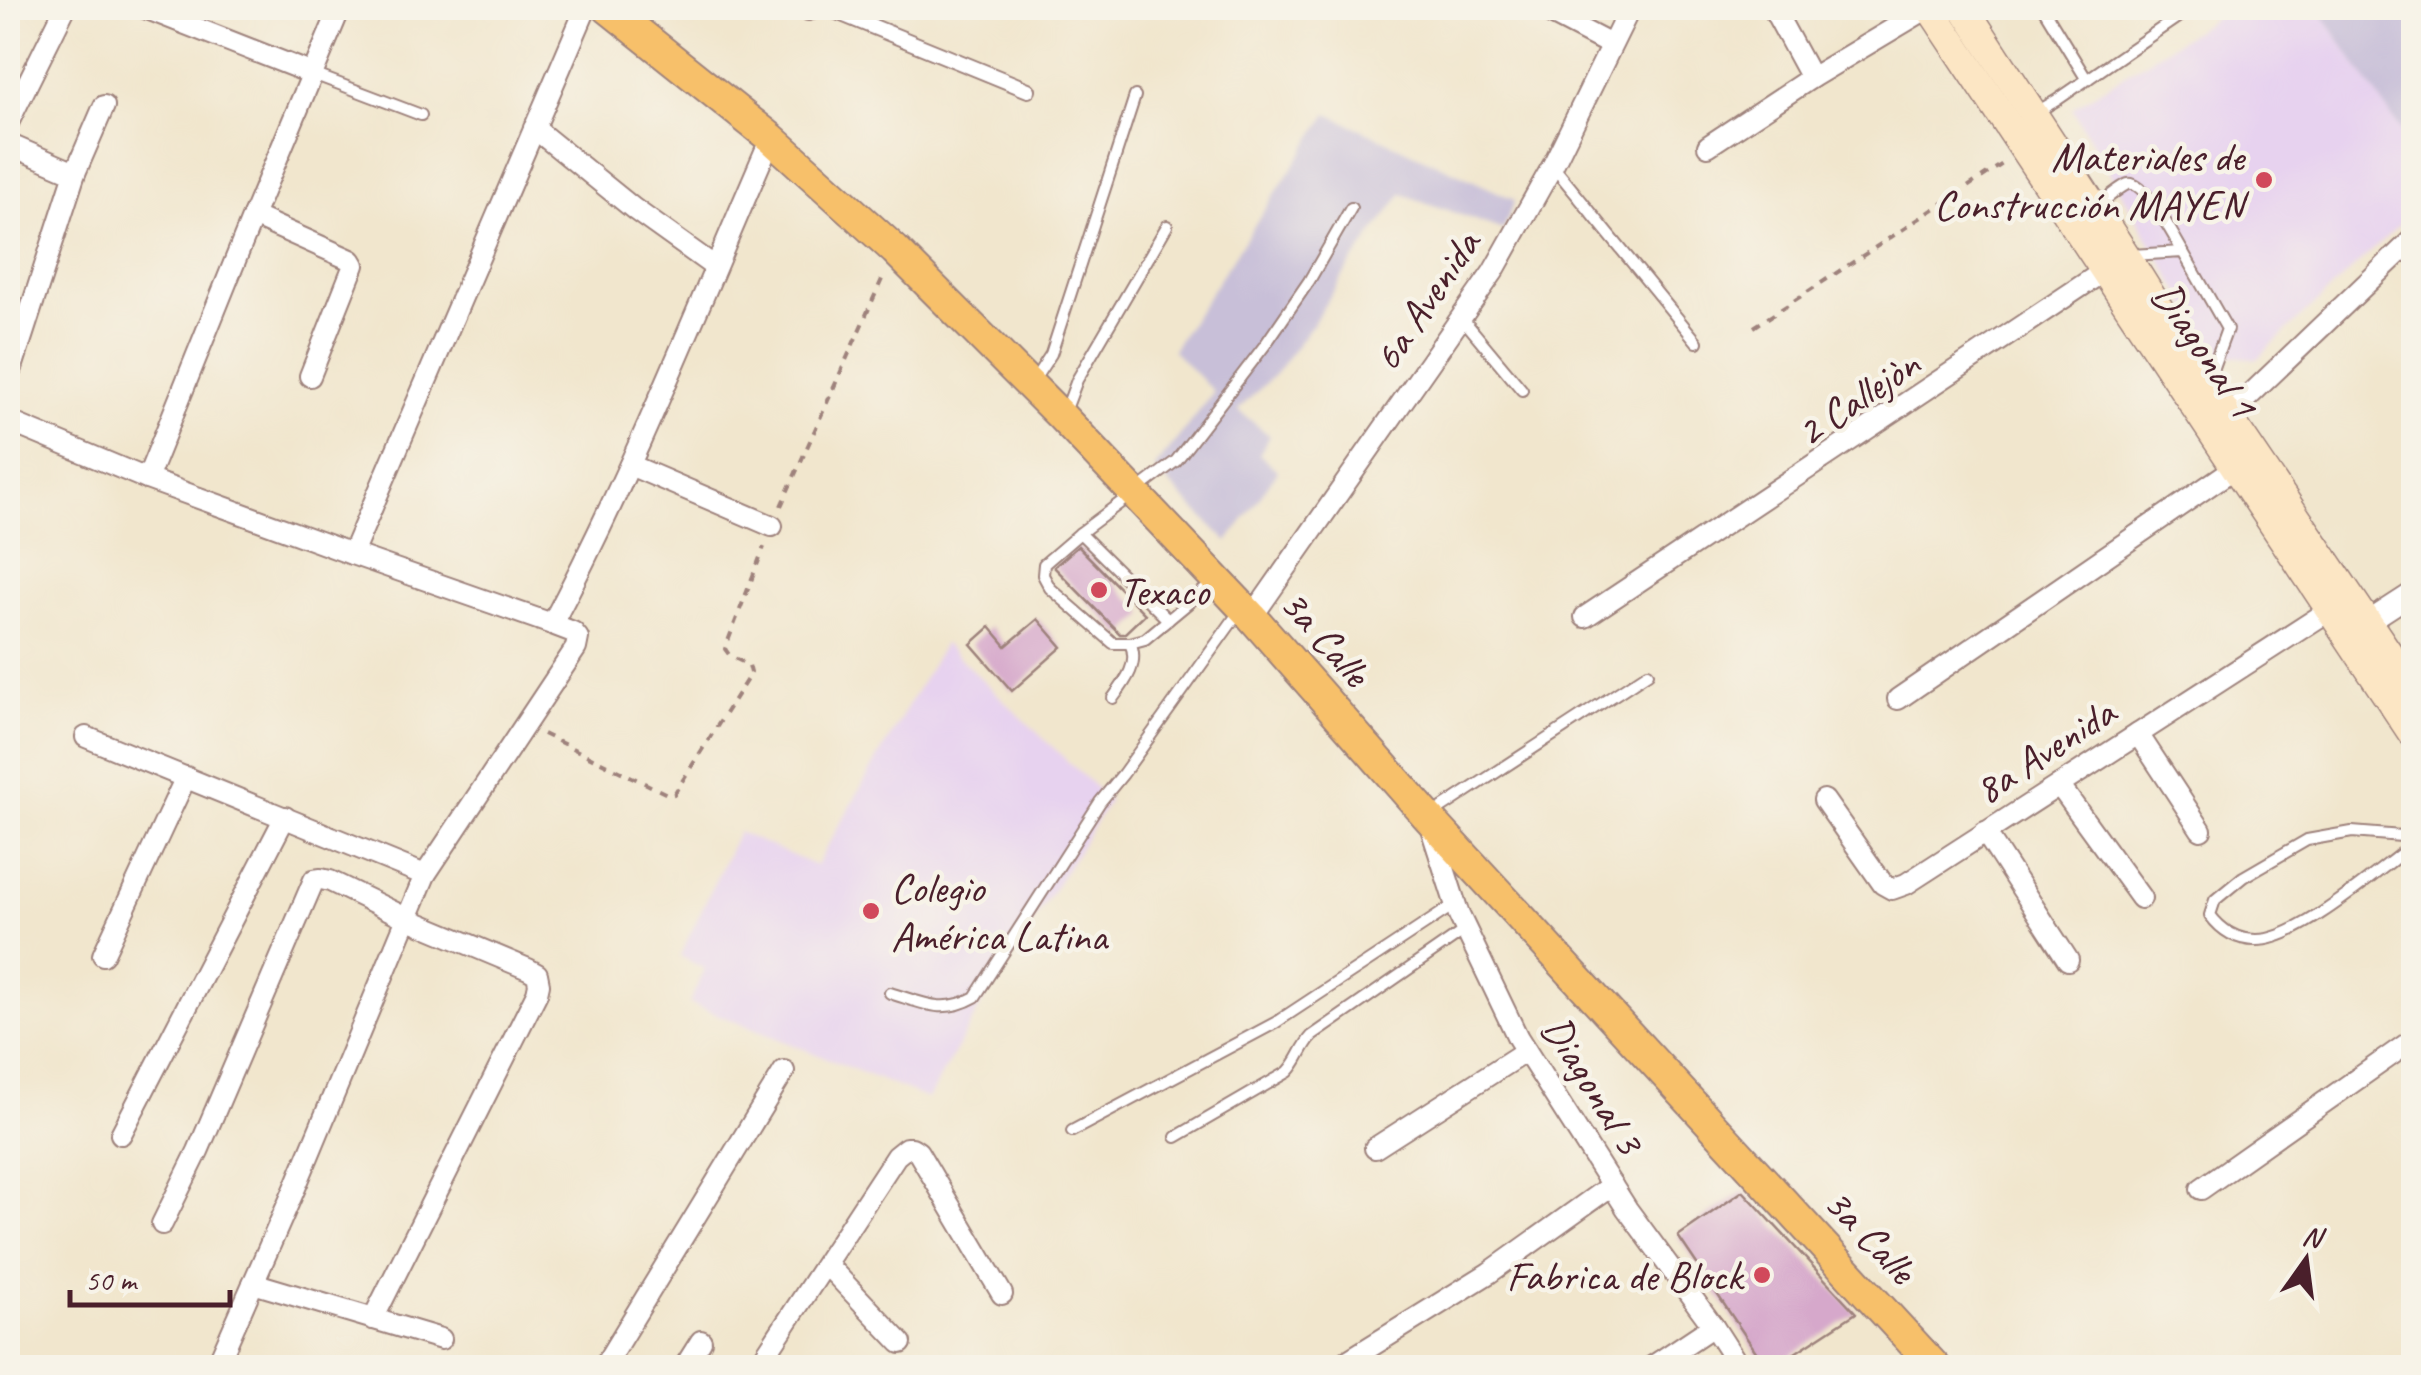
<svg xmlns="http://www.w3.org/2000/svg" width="2421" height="1375" font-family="Caveat,sans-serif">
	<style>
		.built { fill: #e7d2ef }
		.industrial { fill: #c8bfd8 }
		.building { fill: #d6a8cb }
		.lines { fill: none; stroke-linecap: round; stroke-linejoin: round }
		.service-casing { stroke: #9e827c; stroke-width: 14 }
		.pedestrian-casing { stroke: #9e827c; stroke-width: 18 }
		.minor-casing { stroke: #9e827c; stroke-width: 24 }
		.secondary-casing { stroke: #9e827c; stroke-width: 31 }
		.primary-casing { stroke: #9e827c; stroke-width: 34 }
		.path { stroke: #9e827c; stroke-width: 4; stroke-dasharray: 8 8; stroke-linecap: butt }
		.service { stroke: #fff; stroke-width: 10 }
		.pedestrian { stroke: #fff; stroke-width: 14 }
		.minor { stroke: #fff; stroke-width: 20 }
		.secondary { stroke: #fce6c4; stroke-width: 28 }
		.primary { stroke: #f7c06b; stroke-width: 30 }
		.poi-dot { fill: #d1495b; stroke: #f7f3e8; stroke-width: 4 }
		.labels { text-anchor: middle; stroke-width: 9; stroke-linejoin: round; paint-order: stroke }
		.poi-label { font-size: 42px; fill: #4a1f2b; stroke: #f7f3e8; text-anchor: end }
		.street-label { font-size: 42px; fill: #4a1f2b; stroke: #f7f3e8 }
	</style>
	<rect width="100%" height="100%" fill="#f7f3e8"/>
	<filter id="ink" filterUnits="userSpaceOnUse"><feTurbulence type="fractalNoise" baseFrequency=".01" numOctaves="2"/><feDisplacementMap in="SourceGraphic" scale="20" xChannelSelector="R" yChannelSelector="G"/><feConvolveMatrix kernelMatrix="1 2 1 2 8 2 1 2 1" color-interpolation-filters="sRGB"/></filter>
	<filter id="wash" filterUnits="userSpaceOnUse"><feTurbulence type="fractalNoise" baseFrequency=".0048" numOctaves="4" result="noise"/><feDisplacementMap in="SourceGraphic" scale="40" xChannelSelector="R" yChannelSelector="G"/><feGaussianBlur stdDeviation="2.25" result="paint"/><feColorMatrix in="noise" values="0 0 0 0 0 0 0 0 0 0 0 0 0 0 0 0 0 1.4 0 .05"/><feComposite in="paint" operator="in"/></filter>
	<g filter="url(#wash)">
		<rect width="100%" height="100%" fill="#f1e6cd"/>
		<!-- built -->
		<g class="built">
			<polygon points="2230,8 2318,8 2413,148 2413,212 2257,359 2216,354 2072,108"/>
			<polygon points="944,643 1109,801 984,1000 928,1099 689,1003 705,969 680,956 738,832 816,866"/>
		</g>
		<!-- industrial -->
		<g class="industrial">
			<polygon points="2318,8 2413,8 2413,148"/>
			<polygon points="1328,114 1515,200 1503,230 1402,194 1347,270 1311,326 1276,373 1238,410 1270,436 1259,454 1278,471 1228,542 1154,469 1214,392 1172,350"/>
		</g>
		<g id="blocks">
			<!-- building -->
			<g class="building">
				<polygon points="1078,546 1145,614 1124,634 1120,634 1054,567"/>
				<polygon points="1038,619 1062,647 1012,691 971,644 990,627 1006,646"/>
				<polygon points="1743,1191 1856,1313 1772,1368 1767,1368 1678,1236"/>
			</g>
		</g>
	</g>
	<g filter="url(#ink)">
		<use href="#blocks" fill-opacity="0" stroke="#9e827c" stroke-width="2.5"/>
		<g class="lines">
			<!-- service casing -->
			<g class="service-casing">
				<g id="service">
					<polyline points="2043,8 2087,80"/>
					<polyline points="2413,38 2414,37"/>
					<polyline points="313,74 421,115"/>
					<polyline points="2035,113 2057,100 2191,8"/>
					<polyline points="1553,166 1697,342"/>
					<path d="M 2095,207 C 2102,203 2121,186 2128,184 C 2145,180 2175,239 2183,252"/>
					<polyline points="2131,255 2183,252 2227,329 2209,378"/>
					<polyline points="1462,318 1522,390"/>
					<polyline points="1034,380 1051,354 1135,96"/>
					<polyline points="1065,412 1077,380 1167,226"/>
					<polyline points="1080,533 1168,620"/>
					<polyline points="1215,581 1145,639 1130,643 1113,643 1050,588 1043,575 1044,564 1080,533 1176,461 1265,345 1309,281 1351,208"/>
					<path d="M 1113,698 C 1125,682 1140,663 1130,643"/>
					<polyline points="1431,815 1648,673"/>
					<path d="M 2414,837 L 2352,832 L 2307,840 L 2243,877 L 2215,900 L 2210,915 C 2221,930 2236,940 2256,940 C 2299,941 2378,870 2414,844"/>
					<path d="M 890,993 C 923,1003 943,1015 975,997 L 1100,802 L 1123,774 L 1239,612"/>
					<polyline points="1072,1131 1275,1023 1454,905"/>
					<path d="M 1176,1137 L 1288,1072 C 1299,1061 1301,1048 1312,1036 L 1465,930"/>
				</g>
			</g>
			<!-- pedestrian casing -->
			<g class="pedestrian-casing">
				<g id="pedestrian">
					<polyline points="793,8 808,13 826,8"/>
					<polyline points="827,8 1028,90"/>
				</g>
			</g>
			<!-- minor casing -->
			<g class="minor-casing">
				<g id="minor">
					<polyline points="145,8 313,74"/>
					<polyline points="1540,8 1611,45"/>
					<polyline points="1773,8 1811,78"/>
					<polyline points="8,123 65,8"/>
					<polyline points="534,128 634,209 715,267"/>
					<polyline points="8,144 75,173"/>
					<polyline points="1708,146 1811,78 1928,8"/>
					<polyline points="253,216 351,260 354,265 310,376"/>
					<polyline points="8,380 75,173 104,106"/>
					<polyline points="2228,416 2414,238"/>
					<polyline points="8,421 147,479 352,554 552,624 573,632 578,638 576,648 425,875 295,1188 216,1368"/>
					<polyline points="630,465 772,526"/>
					<polyline points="147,479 253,216 340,8"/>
					<polyline points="352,554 586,8"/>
					<polyline points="1252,617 1493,272 1553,165 1630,8"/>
					<polyline points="1585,617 2116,263"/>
					<path d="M 552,624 C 635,467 700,301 771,138"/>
					<polyline points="2357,629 2414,592"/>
					<polyline points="1898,699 2236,467"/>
					<polyline points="2138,734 2201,830"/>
					<polyline points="86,737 425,875"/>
					<polyline points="2059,785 2141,898"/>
					<polyline points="1824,800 1883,884 1892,889 1906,884 2330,610"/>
					<polyline points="1430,825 1459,915 1518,1038 1627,1209 1713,1326 1740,1368"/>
					<polyline points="1985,832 2068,960"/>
					<polyline points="103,955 186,777"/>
					<polyline points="121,1134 285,817"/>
					<polyline points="1375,1148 1526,1051"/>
					<polyline points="2201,1189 2414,1039"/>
					<polyline points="162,1224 198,1151 314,880 321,879 330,881 406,918 528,969 537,974 539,984 537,993 373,1319"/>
					<polyline points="826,1264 901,1343"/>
					<polyline points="253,1283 441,1339"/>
					<polyline points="603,1368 784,1071"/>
					<polyline points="684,1368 701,1341"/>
					<polyline points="757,1368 896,1156 906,1148 912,1148 918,1152 1002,1294"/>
					<polyline points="1336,1368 1489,1273 1612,1185"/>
					<polyline points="1650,1368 1713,1326"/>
				</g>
			</g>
			<!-- secondary casing -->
			<g class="secondary-casing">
				<g id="secondary">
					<polyline points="1930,8 2414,736"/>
					<polyline points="1964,8 2126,256 2206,384 2414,691"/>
				</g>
			</g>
			<!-- primary casing -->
			<g class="primary-casing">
				<polyline id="primary" points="608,8 771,138 895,250 1062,417 1252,617 1428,817 1936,1368"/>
			</g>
			<!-- path -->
			<g class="path">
				<polyline points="8,288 18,291"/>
				<polyline points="1754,327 2004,163"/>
				<polyline points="781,506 883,277"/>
				<polyline points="543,734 669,795 674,794 751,673 749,665 730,656 725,649 764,547"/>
			</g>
			<!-- service -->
			<use href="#service" class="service"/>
			<!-- pedestrian -->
			<use href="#pedestrian" class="pedestrian"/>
			<!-- minor -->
			<use href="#minor" class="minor"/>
			<!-- secondary -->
			<use href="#secondary" class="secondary"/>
			<!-- primary -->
			<use href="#primary" class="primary"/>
		</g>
	</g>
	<!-- markers -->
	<g class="poi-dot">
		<circle cx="2264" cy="180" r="10"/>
		<circle cx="1099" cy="590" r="10"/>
		<circle cx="871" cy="911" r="10"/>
		<circle cx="1762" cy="1275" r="10"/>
	</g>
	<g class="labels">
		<!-- poi labels -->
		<g class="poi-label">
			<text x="2244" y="171">Materiales de<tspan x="2244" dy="48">Construcción MAYEN</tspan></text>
			<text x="1119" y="605" text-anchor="start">Texaco</text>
			<text x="891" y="902" text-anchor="start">Colegio<tspan x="891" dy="48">América Latina</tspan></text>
			<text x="1742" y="1290">Fabrica de Block</text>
		</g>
		<!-- street labels -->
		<g class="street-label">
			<text transform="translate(1425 300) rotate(-56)" y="15">6a Avenida</text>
			<text transform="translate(2206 349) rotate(56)" y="15">Diagonal 1</text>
			<text transform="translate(1857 397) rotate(-34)" y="15">2 Callejòn</text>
			<text transform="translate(1326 637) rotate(49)" y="15">3a Calle</text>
			<text transform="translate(2044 750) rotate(-33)" y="15">8a Avenida</text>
			<text transform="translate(1594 1084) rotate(58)" y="15">Diagonal 3</text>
			<text transform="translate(1871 1235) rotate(47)" y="15">3a Calle</text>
		</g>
	</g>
	<!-- margin -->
	<rect width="2421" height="1375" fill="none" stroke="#f7f3e8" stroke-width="40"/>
	<!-- north arrow -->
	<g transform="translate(2306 1260) rotate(14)" stroke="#f7f3e8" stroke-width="8" paint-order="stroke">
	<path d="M0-8L18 38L0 25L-18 38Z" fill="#4a1f2b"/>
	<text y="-15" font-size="28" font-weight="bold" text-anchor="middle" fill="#4a1f2b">N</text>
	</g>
	<!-- scale -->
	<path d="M70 1290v15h160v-15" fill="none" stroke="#4a1f2b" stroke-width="5"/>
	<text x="85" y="1290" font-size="30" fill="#4a1f2b" stroke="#f7f3e8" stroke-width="8" paint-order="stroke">50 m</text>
</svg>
